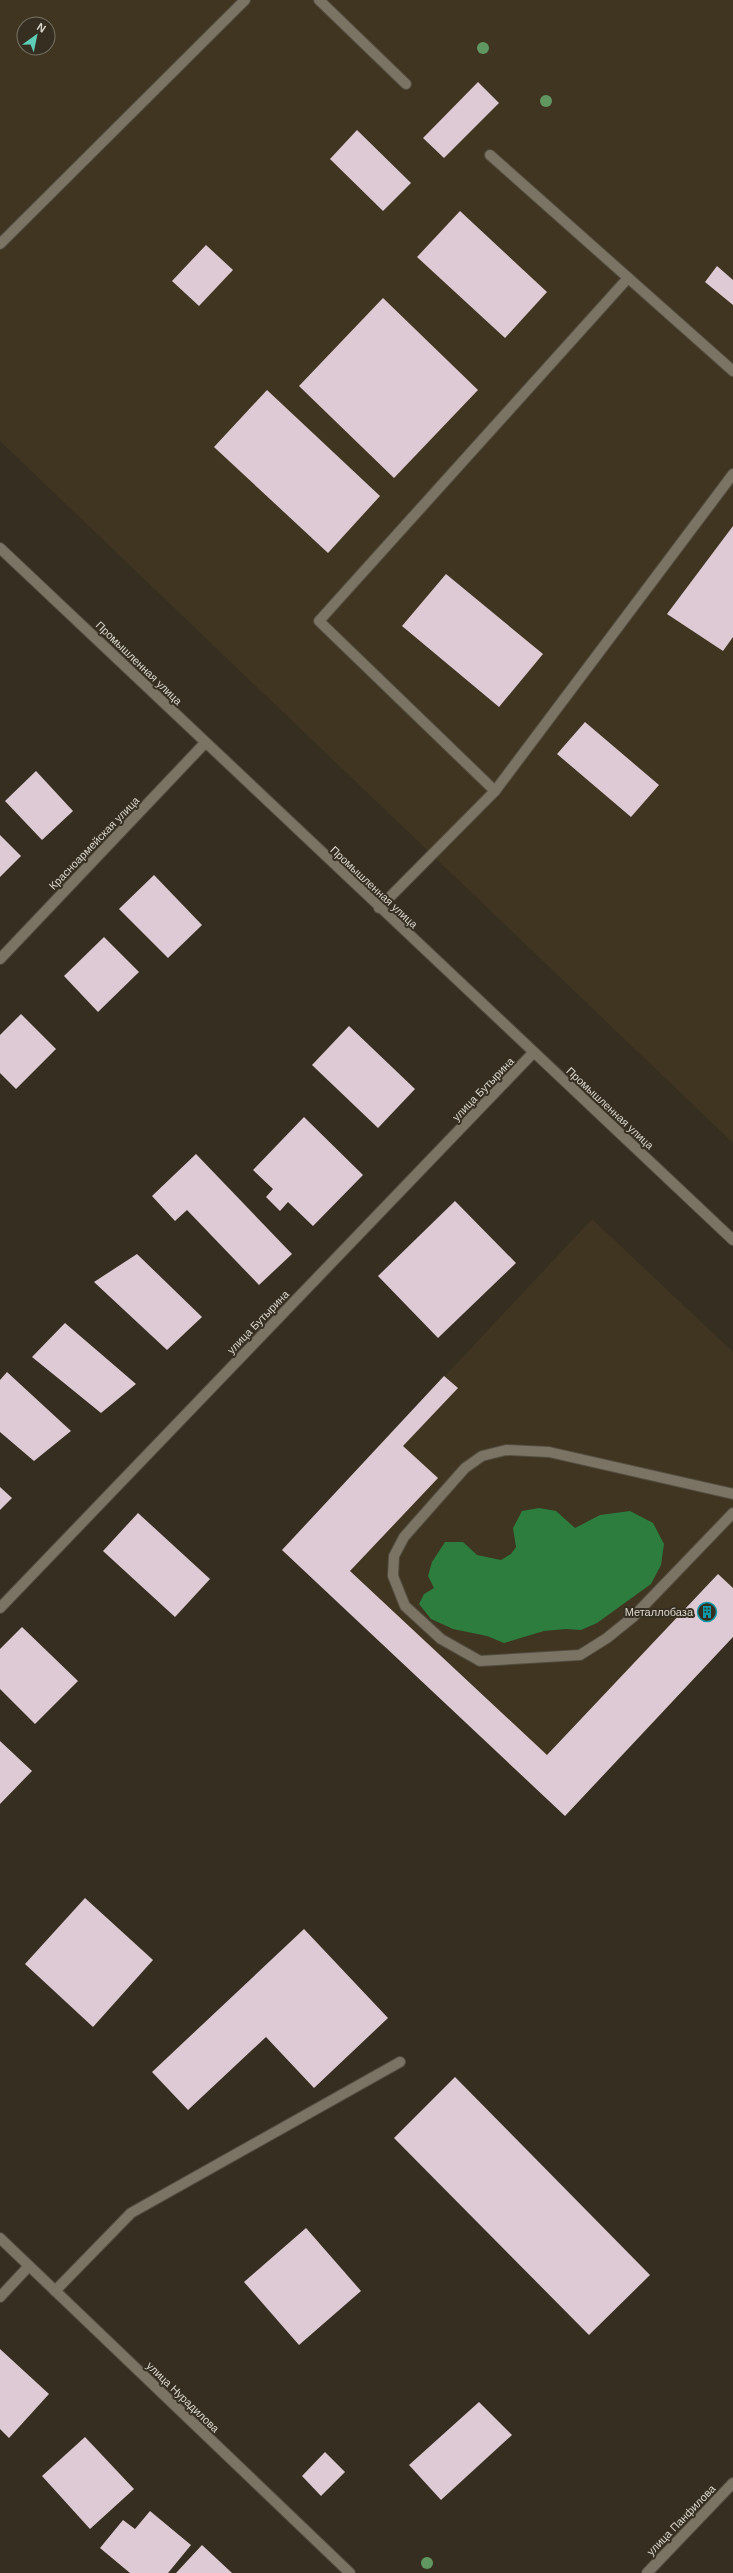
<svg xmlns="http://www.w3.org/2000/svg" width="733" height="2573" font-family="Helvetica,sans-serif">
	<style>
		.built { fill: #3f3520; fill-rule: evenodd }
		.forest { fill: #2c7d3e }
		.building { fill: #decad4 }
		.lines { fill: none; stroke-linecap: round; stroke-linejoin: round }
		.service-casing { stroke: #534d41; stroke-width: 12 }
		.minor-casing { stroke: #534d41; stroke-width: 12 }
		.tertiary-casing { stroke: #534d41; stroke-width: 12 }
		.service { stroke: #7b7363; stroke-width: 10 }
		.minor { stroke: #7b7363; stroke-width: 10 }
		.tertiary { stroke: #7b7363; stroke-width: 10 }
		.tree { fill: #619861 }
		.labels { text-anchor: middle; stroke-width: 4; stroke-linejoin: round; paint-order: stroke }
		.street-label { font-size: 11px; fill: #dcd8cf; stroke: #362f21 }
		.poi-label { font-size: 11px; fill: #dcd8cf; stroke: #362f21; text-anchor: end }
	</style>
	<rect width="100%" height="100%" fill="#362f21"/>
	<!-- built -->
	<g class="built">
		<path d="M 0,0 L 733,0 L 733,1143 L 0,441 ZM 24,24 L 48,24 L 48,48 L 24,48 Z"/>
		<polygon points="592,1219 733,1352 733,1637 565,1816 282,1550"/>
	</g>
	<!-- forest -->
	<polygon class="forest" points="539,1508 556,1511 575,1528 600,1515 630,1511 653,1523 664,1544 661,1565 651,1584 597,1623 581,1630 566,1629 544,1631 504,1643 487,1636 453,1629 431,1619 419,1604 424,1594 434,1588 428,1576 432,1562 445,1542 463,1542 477,1555 501,1560 511,1554 516,1547 513,1528 522,1511"/>
	<!-- building -->
	<g class="building">
		<polygon points="478,82 499,103 444,158 423,138"/>
		<polygon points="357,130 411,183 383,211 330,159"/>
		<polygon points="460,211 547,292 505,338 417,257"/>
		<polygon points="206,245 233,270 199,306 172,281"/>
		<polygon points="717,266 733,280 733,305 705,282"/>
		<polygon points="383,298 478,390 394,478 299,386"/>
		<polygon points="267,390 380,496 328,553 214,447"/>
		<polygon points="733,526 733,637 723,651 667,614"/>
		<polygon points="446,574 543,654 499,707 402,626"/>
		<polygon points="585,722 659,785 631,817 557,754"/>
		<polygon points="36,771 73,811 42,840 5,801"/>
		<polygon points="0,835 21,856 0,877"/>
		<polygon points="154,875 202,925 168,958 119,909"/>
		<polygon points="104,937 139,972 98,1012 64,976"/>
		<polygon points="21,1014 56,1049 16,1089 0,1073 0,1035"/>
		<polygon points="349,1026 415,1089 378,1128 312,1065"/>
		<polygon points="304,1117 363,1175 313,1226 288,1202 280,1211 266,1197 273,1189 253,1170"/>
		<polygon points="196,1154 292,1254 259,1285 187,1210 175,1221 152,1196"/>
		<polygon points="455,1201 516,1263 438,1338 378,1276"/>
		<polygon points="137,1254 202,1317 167,1350 94,1282"/>
		<polygon points="65,1323 136,1384 101,1413 32,1357"/>
		<polygon points="7,1372 71,1431 34,1461 0,1432 0,1380"/>
		<polygon points="444,1376 458,1388 403,1446 438,1478 350,1571 547,1755 718,1574 733,1588 733,1637 565,1816 282,1550"/>
		<polygon points="0,1487 12,1498 0,1510"/>
		<polygon points="138,1513 210,1579 175,1617 103,1551"/>
		<polygon points="22,1627 78,1681 35,1724 0,1689 0,1649"/>
		<polygon points="0,1741 32,1771 0,1804"/>
		<polygon points="85,1898 153,1960 93,2027 25,1964"/>
		<polygon points="304,1929 388,2018 314,2088 266,2037 188,2110 152,2072"/>
		<polygon points="455,2077 650,2275 589,2335 394,2138"/>
		<polygon points="306,2228 361,2291 299,2345 244,2282"/>
		<polygon points="0,2349 49,2394 9,2438 0,2429"/>
		<polygon points="479,2402 512,2435 441,2500 409,2465"/>
		<polygon points="85,2437 134,2489 90,2529 42,2476"/>
		<polygon points="325,2452 345,2472 321,2496 302,2476"/>
		<polygon points="150,2511 191,2545 168,2573 130,2573 100,2548 123,2520 135,2529"/>
		<polygon points="202,2545 232,2573 176,2573"/>
	</g>
	<g class="lines">
		<!-- service casing -->
		<g class="service-casing">
			<g id="service">
				<polyline points="319,0 406,84"/>
				<polyline points="490,155 733,371"/>
				<polyline points="0,244 245,0"/>
				<polyline points="495,791 319,621 628,278"/>
				<polyline points="379,908 495,791 733,474"/>
				<polyline points="733,1494 549,1452 506,1450 482,1456 465,1468 404,1537 394,1556 393,1576 405,1606 441,1639 480,1661 580,1655 607,1638 633,1617 733,1513"/>
				<polyline points="55,2291 131,2213 400,2062"/>
				<polyline points="0,2297 29,2266"/>
			</g>
		</g>
		<!-- minor casing -->
		<g class="minor-casing">
			<g id="minor">
				<polyline points="0,959 205,743"/>
				<polyline points="0,1608 533,1053"/>
			</g>
		</g>
		<!-- tertiary casing -->
		<g class="tertiary-casing">
			<g id="tertiary">
				<polyline points="0,548 733,1240"/>
				<polyline points="0,2238 350,2573"/>
				<polyline points="647,2573 733,2483"/>
			</g>
		</g>
		<!-- service -->
		<use href="#service" class="service"/>
		<!-- minor -->
		<use href="#minor" class="minor"/>
		<!-- tertiary -->
		<use href="#tertiary" class="tertiary"/>
	</g>
	<!-- trees -->
	<g class="tree">
		<circle cx="483" cy="48" r="6"/>
		<circle cx="546" cy="101" r="6"/>
		<circle cx="427" cy="2563" r="6"/>
	</g>
	<!-- icons -->
	<defs>
		<g id="building-ring" transform="scale(1)"><circle r="9.5" fill="#362f21" stroke="#0f9aa8" stroke-width="1.5"/><path d="M-4-6H4V6H1V3H-1V6H-4ZM-2.5-4.3h1.7v1.8h-1.7ZM.8-4.3h1.7v1.8H.8ZM-2.5-1h1.7V.8h-1.7ZM.8-1h1.7V.8H.8Z" fill="#0f9aa8"/></g>
	</defs>
	<g fill-rule="evenodd">
		<use href="#building-ring" x="707" y="1612"/>
	</g>
	<g class="labels">
		<!-- street labels -->
		<g class="street-label">
			<text transform="translate(139 663) rotate(44)" y="4">Промышленная улица</text>
			<text transform="translate(94 843) rotate(-46)" y="4">Красноармейская улица</text>
			<text transform="translate(374 887) rotate(43)" y="4">Промышленная улица</text>
			<text transform="translate(483 1089) rotate(-46)" y="4">улица Бутырина</text>
			<text transform="translate(610 1108) rotate(43)" y="4">Промышленная улица</text>
			<text transform="translate(258 1322) rotate(-46)" y="4">улица Бутырина</text>
			<text transform="translate(183 2397) rotate(44)" y="4">улица Нурадилова</text>
			<text transform="translate(681 2520) rotate(-46)" y="4">улица Панфилова</text>
		</g>
		<!-- poi labels -->
		<g class="poi-label">
			<text x="693" y="1616">Металлобаза</text>
		</g>
	</g>
	<!-- north arrow -->
	<g transform="translate(36 36) rotate(33)"><circle r="19" fill="#362f21" stroke="#787367"/>
	<path d="M0-3L7 15L0 10L-7 15Z" fill="#5eceb8"/>
	<text y="-6" font-size="11" font-weight="bold" text-anchor="middle" fill="#dcd8cf">N</text>
	</g>
</svg>
